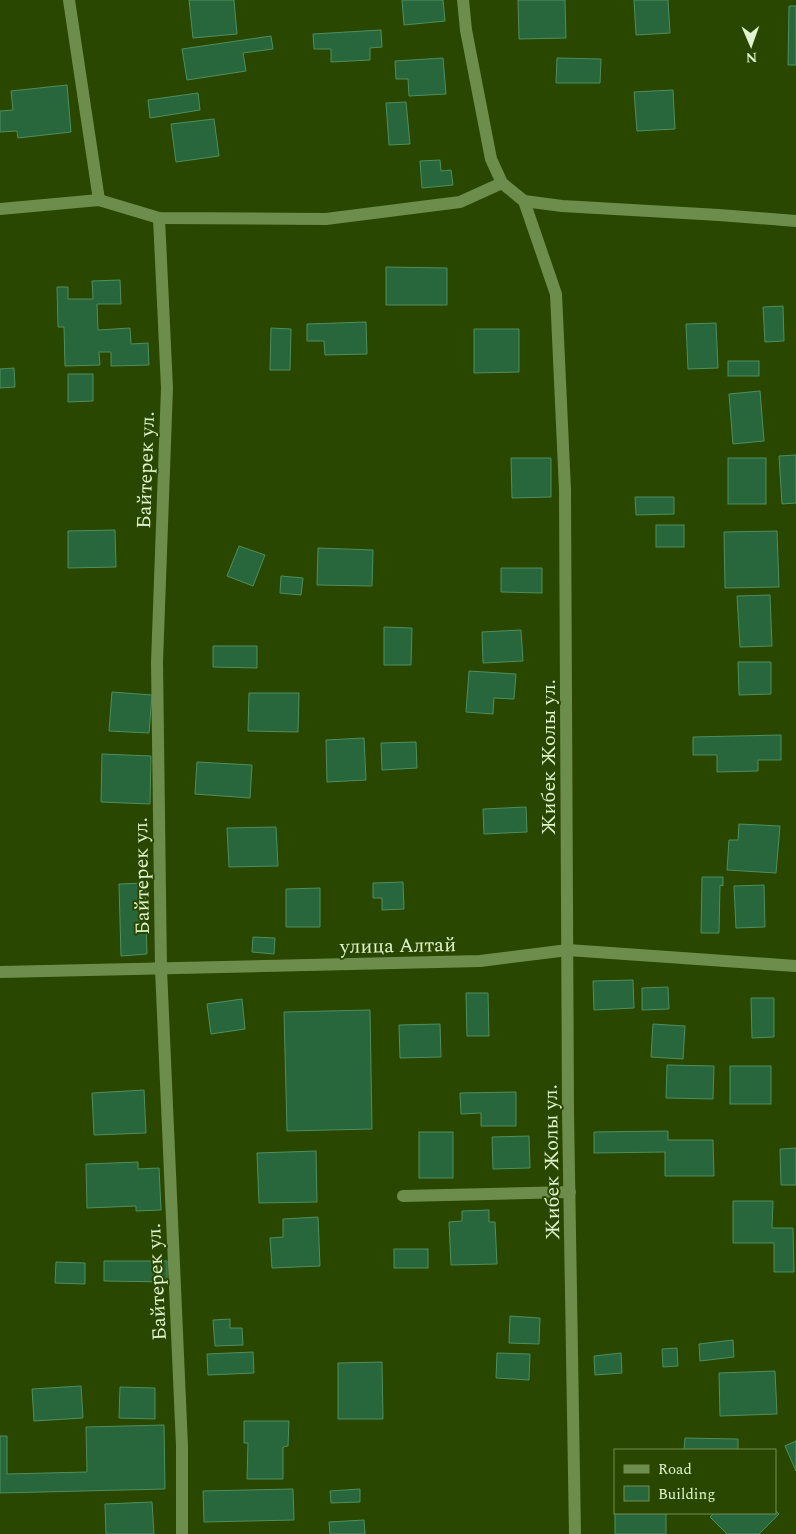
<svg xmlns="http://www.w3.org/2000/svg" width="796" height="1534" font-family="Spectral,serif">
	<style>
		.building { fill: #28663b; stroke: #4e8f5f }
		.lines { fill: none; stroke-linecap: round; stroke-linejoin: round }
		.lane { stroke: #6c8d4c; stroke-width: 12 }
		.street { stroke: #6c8d4c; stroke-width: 12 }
		.labels { text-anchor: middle; stroke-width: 4; stroke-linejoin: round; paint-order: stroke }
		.street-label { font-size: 20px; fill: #e1f4d1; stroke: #2a4700 }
	</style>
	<rect width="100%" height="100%" fill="#2a4700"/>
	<!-- building -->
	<g class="building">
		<polygon points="189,0 234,0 237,34 193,38"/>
		<polygon points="402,0 443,0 445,21 404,25"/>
		<polygon points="518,0 565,0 566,38 519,39"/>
		<polygon points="634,0 668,0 670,33 636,35"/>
		<polygon points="789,6 796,6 796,65 788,65"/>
		<polygon points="381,30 382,47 370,48 370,60 331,62 331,49 314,49 313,34"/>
		<polygon points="271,36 273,49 243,53 246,71 187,80 182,49"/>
		<polygon points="443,58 446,94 409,96 408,79 396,79 395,61"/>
		<polygon points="557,58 601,59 600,83 556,83"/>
		<polygon points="67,85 71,132 18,138 17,131 0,132 0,111 13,110 11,91"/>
		<polygon points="673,90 675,129 637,131 634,92"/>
		<polygon points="198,93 200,110 150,118 148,100"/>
		<polygon points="406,102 410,144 389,145 386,103"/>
		<polygon points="214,119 219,156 176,162 171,124"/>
		<polygon points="440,160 441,171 451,170 453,185 422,188 420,161"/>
		<polygon points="386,267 447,268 447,305 386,305"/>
		<polygon points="120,280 121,304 97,304 98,330 130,328 131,344 148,343 149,365 111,366 111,352 99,352 100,365 65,366 64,327 58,327 57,287 68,287 68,299 93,299 92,281"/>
		<polygon points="783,306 784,341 765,342 763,307"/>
		<polygon points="366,322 367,354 325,355 324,341 307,341 307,324"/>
		<polygon points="716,323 718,368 688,369 686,324"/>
		<polygon points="271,328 291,329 290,370 270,370"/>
		<polygon points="474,329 519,329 519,372 474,373"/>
		<rect x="728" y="361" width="31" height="15"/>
		<polygon points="14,368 15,387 0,388 0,369"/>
		<polygon points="68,374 93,374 93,401 68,402"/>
		<polygon points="760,391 764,441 733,444 729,394"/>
		<polygon points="796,455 796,503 782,504 779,456"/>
		<polygon points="511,458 551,458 551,497 512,498"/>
		<rect x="728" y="458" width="38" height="46"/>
		<polygon points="635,497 674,497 674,514 636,515"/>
		<rect x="656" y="525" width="28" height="22"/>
		<polygon points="115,530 116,567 68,568 68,531"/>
		<polygon points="777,531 779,587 725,588 724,532"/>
		<polygon points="239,546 265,555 253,586 227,576"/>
		<polygon points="318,548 373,550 372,586 317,585"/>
		<polygon points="501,568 542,568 542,593 501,592"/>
		<polygon points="281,576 303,578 301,595 280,593"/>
		<polygon points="770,595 772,646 740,647 737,596"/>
		<polygon points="384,627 412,628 411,665 384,665"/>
		<polygon points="521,630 523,661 483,663 482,632"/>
		<polygon points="213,646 257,646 257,668 213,667"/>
		<polygon points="738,662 771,662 771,694 739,695"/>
		<polygon points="469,671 516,674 514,699 494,698 493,714 466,712"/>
		<polygon points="112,692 152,695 149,733 109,731"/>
		<polygon points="249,693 299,693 298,732 248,731"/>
		<polygon points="781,735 781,760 758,760 758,771 717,772 717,755 693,755 693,737"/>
		<polygon points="364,738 366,780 327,782 326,740"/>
		<polygon points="416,742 417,768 382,770 381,743"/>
		<polygon points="102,754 151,756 150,804 101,802"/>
		<polygon points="197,762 252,765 250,798 195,794"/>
		<polygon points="526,807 527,832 484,834 483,809"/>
		<polygon points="739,824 780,826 776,873 727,870 729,840 738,840"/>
		<polygon points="276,827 278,866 229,867 227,828"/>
		<polygon points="702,877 723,877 723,886 720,885 719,933 701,933"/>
		<polygon points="403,882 404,909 382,910 382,898 373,898 373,883"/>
		<polygon points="145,883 147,954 121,956 119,884"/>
		<polygon points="764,885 765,927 736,928 734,886"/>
		<polygon points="320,888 320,927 286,927 286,889"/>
		<polygon points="253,937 275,938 274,954 252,952"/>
		<polygon points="633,980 634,1008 594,1010 593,981"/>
		<polygon points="668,987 669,1009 642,1010 642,988"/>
		<polygon points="466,993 488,993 489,1036 467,1036"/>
		<polygon points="751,998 774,998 774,1037 752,1038"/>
		<polygon points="242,999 245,1029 211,1034 207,1004"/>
		<polygon points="370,1010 372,1129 287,1131 284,1012"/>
		<polygon points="440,1024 441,1057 400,1058 399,1025"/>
		<polygon points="653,1024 685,1026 683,1059 651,1057"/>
		<polygon points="667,1065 714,1066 713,1099 666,1098"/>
		<rect x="730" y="1066" width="41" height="38"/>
		<polygon points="144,1090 146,1133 94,1135 92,1093"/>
		<polygon points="516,1092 516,1126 481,1126 481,1113 461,1114 460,1093"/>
		<polygon points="668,1131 668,1140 713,1140 714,1176 665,1176 665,1152 594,1153 594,1132"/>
		<rect x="419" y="1132" width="34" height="46"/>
		<polygon points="529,1136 530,1168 493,1169 492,1137"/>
		<polygon points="796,1148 796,1185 781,1185 780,1149"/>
		<polygon points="316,1151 317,1202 259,1203 257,1153"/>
		<polygon points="138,1162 138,1169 159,1168 161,1210 136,1211 136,1206 87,1208 86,1164"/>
		<polygon points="733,1201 773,1201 772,1228 793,1228 794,1272 774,1272 774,1243 733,1243"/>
		<polygon points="489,1210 489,1222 495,1222 497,1264 451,1265 449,1222 462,1221 462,1211"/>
		<polygon points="318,1217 320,1266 272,1268 270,1238 283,1237 283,1219"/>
		<rect x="394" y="1249" width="34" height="19"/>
		<polygon points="104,1261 167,1261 167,1282 104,1281"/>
		<polygon points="56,1262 85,1263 85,1284 55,1283"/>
		<polygon points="510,1316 540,1318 539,1344 509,1343"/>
		<polygon points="230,1319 230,1328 242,1328 243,1345 215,1346 213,1320"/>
		<polygon points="733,1340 734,1357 700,1361 699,1344"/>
		<polygon points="677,1348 678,1366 663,1367 662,1349"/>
		<polygon points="253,1352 254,1373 208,1375 207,1354"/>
		<polygon points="497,1353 530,1354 529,1380 496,1378"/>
		<polygon points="621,1353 622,1373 595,1375 594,1356"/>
		<polygon points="382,1362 383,1419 338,1419 338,1363"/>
		<polygon points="775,1371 777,1414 720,1416 719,1373"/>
		<polygon points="81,1386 83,1418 34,1421 32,1389"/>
		<polygon points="120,1387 155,1388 155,1419 119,1418"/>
		<polygon points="244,1421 289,1421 288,1446 283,1447 283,1479 247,1479 248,1443 244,1443"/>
		<polygon points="164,1425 165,1489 0,1493 0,1436 7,1436 7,1474 87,1472 86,1427"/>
		<polygon points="685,1438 738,1439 738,1450 684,1450"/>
		<polygon points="796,1441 796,1471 785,1446"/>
		<polygon points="293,1489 294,1520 204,1522 203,1491"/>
		<polygon points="360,1489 360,1502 331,1503 330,1491"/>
		<polygon points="152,1502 154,1534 106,1534 105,1504"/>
		<polygon points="775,1510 779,1514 759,1534 727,1534 710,1517 714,1513 775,1513"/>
		<rect x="615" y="1513" width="51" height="21"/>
		<polygon points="364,1520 365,1534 330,1534 329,1522"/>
	</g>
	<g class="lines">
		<!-- lane -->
		<polyline class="lane" points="403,1196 570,1192"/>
		<!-- street -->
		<g class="street">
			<polyline points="69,0 99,200"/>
			<polyline points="463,0 466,30 491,159 502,183 524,201 556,294 565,490 568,1112 575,1534"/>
			<polyline points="524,201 562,206 719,215 796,221"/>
			<polyline points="0,209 99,200 159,218 326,219 460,202 502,183"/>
			<polyline points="159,218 167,388 157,662 161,969 182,1446 182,1534"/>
			<polyline points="0,972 480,961 568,950 796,966"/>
		</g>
	</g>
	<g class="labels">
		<!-- street labels -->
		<g class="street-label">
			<text transform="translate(145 470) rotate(-88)" y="7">Байтерек ул.</text>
			<text transform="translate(548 757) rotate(-90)" y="7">Жибек Жолы ул.</text>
			<text transform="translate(141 876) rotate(-91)" y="7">Байтерек ул.</text>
			<text transform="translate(398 945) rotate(-1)" y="7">улица Алтай</text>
			<text transform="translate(551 1162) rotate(-91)" y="7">Жибек Жолы ул.</text>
			<text transform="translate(156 1282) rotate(-93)" y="7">Байтерек ул.</text>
		</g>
	</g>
	<!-- legend -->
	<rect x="614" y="1449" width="162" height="65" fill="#2a4700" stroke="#738c54"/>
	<rect x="624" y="1465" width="25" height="8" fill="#6c8d4c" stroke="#738c54"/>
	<text x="658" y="1474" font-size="15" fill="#e1f4d1">Road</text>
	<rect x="624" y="1486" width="25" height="15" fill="#28663b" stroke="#738c54"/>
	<text x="658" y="1499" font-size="15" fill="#e1f4d1">Building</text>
	<!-- north arrow -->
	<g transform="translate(751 45) rotate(178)" stroke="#2a4700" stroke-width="4" paint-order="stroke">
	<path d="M0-4L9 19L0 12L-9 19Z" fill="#e1f4d1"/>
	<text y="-8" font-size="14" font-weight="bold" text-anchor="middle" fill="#e1f4d1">N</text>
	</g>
</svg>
